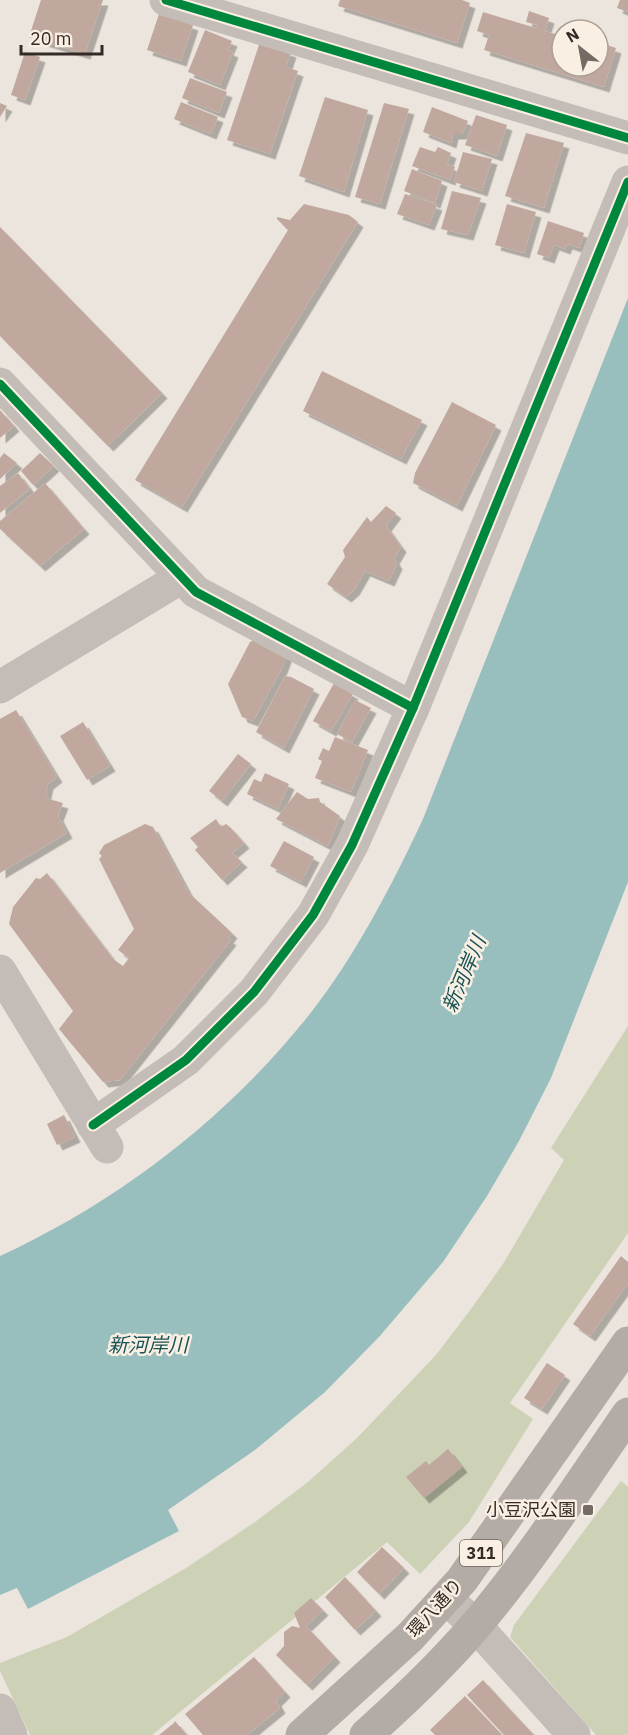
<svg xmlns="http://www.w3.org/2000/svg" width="628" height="1735" font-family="'IBM Plex Sans','Noto Sans JP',sans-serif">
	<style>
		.green { fill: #cdd1b6 }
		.water { fill: #99bebe }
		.building { fill: #c0a89e; filter: url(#shadow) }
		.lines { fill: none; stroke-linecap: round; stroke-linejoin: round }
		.minor { stroke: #c4bdb7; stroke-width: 33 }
		.major { stroke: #b3aba6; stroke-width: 33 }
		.cycleway-casing { stroke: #faefe3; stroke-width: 13 }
		.cycleway { stroke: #00873e; stroke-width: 9 }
		.poi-dot { fill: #746b65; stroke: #faefe3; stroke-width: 2 }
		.labels { text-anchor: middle; stroke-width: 5; stroke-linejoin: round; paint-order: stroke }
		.shield { fill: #faefe3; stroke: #6f655e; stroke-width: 1.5 }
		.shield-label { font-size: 16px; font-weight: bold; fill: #342a25 }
		.poi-label { font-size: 18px; fill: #342a25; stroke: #faefe3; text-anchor: end }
		.street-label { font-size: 18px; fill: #342a25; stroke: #faefe3 }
		.water-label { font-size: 20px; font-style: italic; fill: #195357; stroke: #faefe3 }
	</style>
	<defs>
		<filter id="shadow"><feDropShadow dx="5.5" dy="5.5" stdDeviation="0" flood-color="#0004"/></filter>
	</defs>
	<rect width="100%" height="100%" fill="#ece5dd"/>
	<!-- green -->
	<g class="green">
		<polygon points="628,1026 628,1233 510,1403 533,1419 469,1522 420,1574 387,1542 152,1735 30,1735 0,1671 0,1663 67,1637 186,1568 255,1522 308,1482 358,1437 436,1355 471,1309 503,1264 564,1160 551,1148"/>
		<polygon points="621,1481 628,1487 628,1735 596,1735 510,1637 514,1625"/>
	</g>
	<!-- water -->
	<path class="water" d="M 628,298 L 628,882 L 551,1078 L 519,1141 L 487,1196 L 443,1262 L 379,1337 L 325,1392 L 255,1450 L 168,1510 L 179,1531 L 28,1609 L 17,1588 L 0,1595 L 0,1256 C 119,1201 227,1118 309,1015 C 356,955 391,887 423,819 Z"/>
	<!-- building -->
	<g class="building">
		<polygon points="41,0 103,0 85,54 29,37"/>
		<polygon points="340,0 462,0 470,3 457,43 338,6"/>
		<polygon points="620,0 628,0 628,12 617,8"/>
		<polygon points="529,11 549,18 545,31 562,36 562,66 598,66 598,42 616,48 604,87 484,50 489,35 477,31 483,12 536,28 537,25 526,22"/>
		<polygon points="159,14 193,25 181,61 147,50"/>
		<polygon points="205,30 232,41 228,50 233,52 220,85 188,72"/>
		<polygon points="260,42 291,52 286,67 298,71 270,154 227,140"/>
		<polygon points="25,52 40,57 25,100 11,95"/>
		<polygon points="190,78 227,92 219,113 182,98"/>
		<polygon points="325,97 368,110 344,192 299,176"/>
		<polygon points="181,102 218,117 211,134 174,119"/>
		<polygon points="0,103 7,106 0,117"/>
		<polygon points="384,103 409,109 380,204 355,197"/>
		<polygon points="432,107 468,121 462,134 453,134 451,143 423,132"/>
		<polygon points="476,115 507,125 497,156 465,145"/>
		<polygon points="526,133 564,143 544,208 505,196"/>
		<polygon points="420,147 435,152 438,147 451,153 447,164 455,167 450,180 412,166"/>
		<polygon points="463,152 492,159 482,191 454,182"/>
		<polygon points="412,169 442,181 435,203 404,191"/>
		<polygon points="452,191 481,198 468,235 441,229"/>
		<polygon points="405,194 437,205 429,225 397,214"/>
		<polygon points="304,204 349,215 358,222 182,507 135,480 288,230 277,219 277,217 290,220"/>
		<polygon points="507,204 536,212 524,253 495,245"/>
		<polygon points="548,221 584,233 579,248 567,244 565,249 554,245 549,258 537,254"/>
		<polygon points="0,227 162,393 108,446 0,336"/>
		<polygon points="322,371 422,420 401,459 303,411"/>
		<polygon points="452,402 496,425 457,506 413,483 415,473"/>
		<polygon points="0,410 14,426 0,438"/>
		<polygon points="4,453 17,463 0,479 0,458"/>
		<polygon points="40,453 54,466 33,485 21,471"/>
		<polygon points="18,473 30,489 0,513 0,486"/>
		<polygon points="45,483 84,529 40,566 0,529 0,521"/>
		<polygon points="386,506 396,513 386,526 401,547 394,559 397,564 389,581 365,571 354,590 346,597 327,584 345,557 343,550 367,517 371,522"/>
		<polygon points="260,637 288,652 282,668 253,721 242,717 228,684 250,642"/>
		<polygon points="285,676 291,677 314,689 284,748 256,732"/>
		<polygon points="334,683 353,694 331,731 313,721"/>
		<polygon points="355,700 371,708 352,742 337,734"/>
		<polygon points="16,710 57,777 48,784 46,793 49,799 63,803 58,816 67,833 0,873 0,719"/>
		<polygon points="83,722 110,766 87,780 60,736"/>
		<polygon points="335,737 368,750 351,792 315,778 322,761 318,759 323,748 329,751"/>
		<polygon points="238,754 251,764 222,801 209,791"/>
		<polygon points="265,773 289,784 278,809 247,794 254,779 261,782"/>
		<polygon points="297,792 308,799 319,798 320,802 340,816 328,846 276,819"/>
		<polygon points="216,819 221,827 226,824 231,828 244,843 232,853 242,862 222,880 195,850 198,847 190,838"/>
		<polygon points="145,824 153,827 188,892 232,933 228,938 231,940 120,1080 103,1082 59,1029 73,1011 9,924 13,907 36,878 40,879 47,873 113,959 123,966 129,958 118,950 134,929 99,859 102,856 99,853 104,845"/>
		<polygon points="284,841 314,857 301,882 270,866"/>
		<polygon points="64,1115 75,1137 57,1145 47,1124"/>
		<polygon points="621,1256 628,1262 628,1283 590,1336 573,1324"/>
		<polygon points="547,1363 565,1375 542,1409 524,1398"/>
		<polygon points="448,1449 462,1467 424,1498 406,1477 426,1461 429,1465"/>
		<polygon points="382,1547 404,1568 379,1594 357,1572"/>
		<polygon points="345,1577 376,1611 355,1630 325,1597"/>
		<polygon points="311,1598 323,1610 306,1626 335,1657 307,1685 276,1655 284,1646 284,1632 292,1626 300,1628 294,1613"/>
		<polygon points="254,1657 285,1692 276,1701 280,1708 247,1735 203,1735 185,1714"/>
		<polygon points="483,1680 503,1702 534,1735 504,1735 467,1695"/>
		<polygon points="465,1696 502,1735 435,1735 430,1730"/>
		<polygon points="175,1721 187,1735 159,1735 174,1723"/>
	</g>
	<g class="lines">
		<!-- minor -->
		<g class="minor">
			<polyline points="166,0 628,138"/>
			<polyline points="0,384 196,592 413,708"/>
			<polyline points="0,687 182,577"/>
			<polyline points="0,971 107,1147"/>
			<polyline points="93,1125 186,1060 254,992 313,915 352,845 413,708 628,182"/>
			<polyline points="446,1598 476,1626 574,1735"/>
			<polyline points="0,1710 11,1735"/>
		</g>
		<!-- major -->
		<g class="major">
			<polyline points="302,1735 410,1637 462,1580 628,1343"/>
			<path d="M 366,1735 C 404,1701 442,1665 476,1625 C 532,1559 579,1485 628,1414"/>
		</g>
		<!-- cycleway casing -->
		<g class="cycleway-casing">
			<g id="cycleway">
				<polyline points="166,0 628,138"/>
				<polyline points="0,384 196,592 413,708"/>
				<polyline points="93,1125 186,1060 254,992 313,915 352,845 413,708 628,182"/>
			</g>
		</g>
		<!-- cycleway -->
		<use href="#cycleway" class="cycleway"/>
	</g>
	<!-- markers -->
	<rect class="poi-dot" x="582" y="1504" width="12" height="12" rx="3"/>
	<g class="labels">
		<!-- shield labels -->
		<rect class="shield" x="460" y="1540" width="42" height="26" rx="4.5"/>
		<g class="shield-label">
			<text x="481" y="1559">311</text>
		</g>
		<!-- poi labels -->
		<g class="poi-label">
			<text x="576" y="1516">小豆沢公園</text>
		</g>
		<!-- street labels -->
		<g class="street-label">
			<text transform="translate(435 1608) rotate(-48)" y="6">環八通り</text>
		</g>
		<!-- water labels -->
		<g class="water-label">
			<text transform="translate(464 974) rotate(-67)" y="7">新河岸川</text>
			<text x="148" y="1352">新河岸川</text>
		</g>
	</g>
	<!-- north arrow -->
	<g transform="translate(580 48) rotate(329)"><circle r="28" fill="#faefe3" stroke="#aba097" stroke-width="1.5"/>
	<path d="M0-4.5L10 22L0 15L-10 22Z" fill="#746b65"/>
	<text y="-9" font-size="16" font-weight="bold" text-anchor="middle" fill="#342a25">N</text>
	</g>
	<!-- scale -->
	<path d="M21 45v9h81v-9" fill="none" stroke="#342a25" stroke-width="3"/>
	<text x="30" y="45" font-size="18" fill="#342a25" stroke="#faefe3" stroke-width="4.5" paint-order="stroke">20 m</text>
</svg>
